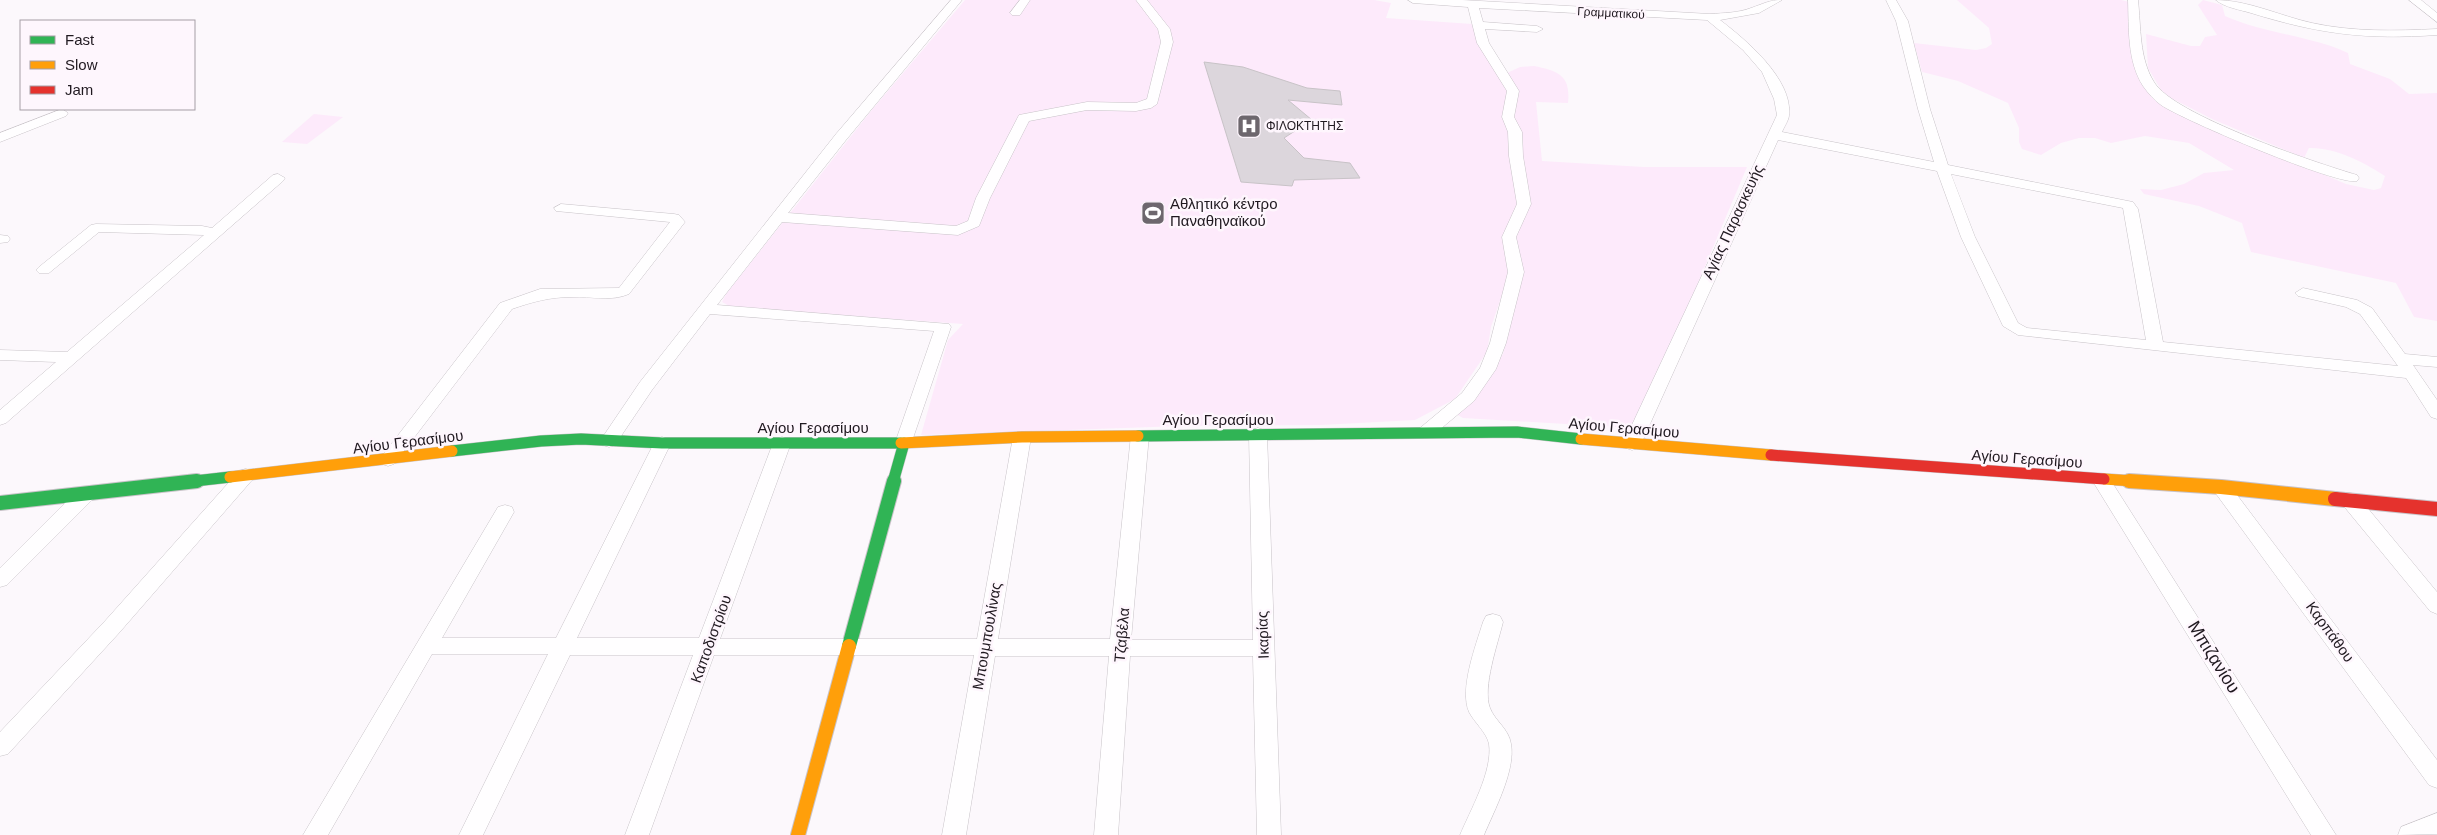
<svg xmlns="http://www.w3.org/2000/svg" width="2437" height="835" font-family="Helvetica,sans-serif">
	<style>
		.green { fill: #fdeafb }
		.building { fill: #dcd6dc; stroke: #c8c3c7 }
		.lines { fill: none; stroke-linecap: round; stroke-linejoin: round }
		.street-casing { stroke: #c8c3c8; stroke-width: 1 }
		.fast-far1-casing { stroke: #c8c3c8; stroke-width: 12 }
		.fast-casing { stroke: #c8c3c8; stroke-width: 16 }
		.slow-far1-casing { stroke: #c8c3c8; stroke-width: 12 }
		.slow-casing { stroke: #c8c3c8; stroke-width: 16 }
		.jam-far1-casing { stroke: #c8c3c8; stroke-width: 12 }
		.jam-casing { stroke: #c8c3c8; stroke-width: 16 }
		.street { fill: #fffeff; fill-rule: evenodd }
		.fast-far1 { stroke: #30b455; stroke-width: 11 }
		.fast { stroke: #30b455; stroke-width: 14 }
		.slow-far1 { stroke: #ff9f0a; stroke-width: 11 }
		.slow { stroke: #ff9f0a; stroke-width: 14 }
		.jam-far1 { stroke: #e5322d; stroke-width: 11 }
		.jam { stroke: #e5322d; stroke-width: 14 }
		.labels { text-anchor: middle; stroke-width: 5; stroke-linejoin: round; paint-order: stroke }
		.far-street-label { font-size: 12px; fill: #201920; stroke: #fef6fd }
		.far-poi-label { font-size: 12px; fill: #201920; stroke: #fef6fd; text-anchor: start }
		.poi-label { font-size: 15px; fill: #201920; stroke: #fef6fd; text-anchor: start }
		.street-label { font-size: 15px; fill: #201920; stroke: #fef6fd }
		.near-street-label { font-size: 18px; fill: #201920; stroke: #fef6fd }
	</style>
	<rect width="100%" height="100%" fill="#fcf8fc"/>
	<!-- green -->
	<g class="green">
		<polygon points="965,0 1374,0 1391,3 1386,18 1472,24 1478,42 1508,87 1511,135 1520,195 1510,272 1491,327 1487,352 1455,399 1415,420 1321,425 1182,426 921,435 948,340 963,324 731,307 722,302 726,294 871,111"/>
		<path d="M 1957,0 L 2121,0 L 2129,2 L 2135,66 L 2188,117 L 2346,184 L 2374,190 L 2381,188 L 2385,176 C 2364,162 2334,147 2309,148 L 2304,158 L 2212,119 L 2169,97 L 2161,90 L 2148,68 L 2146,34 L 2191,46 L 2200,46 L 2205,37 L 2217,35 L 2198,5 L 2203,0 L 2222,5 L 2225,16 C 2265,34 2309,35 2348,53 L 2350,64 L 2390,79 L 2409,94 L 2437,93 L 2437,321 L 2414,317 L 2396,283 L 2251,252 L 2242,223 L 2199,206 L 2144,194 L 2140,189 L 2161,190 L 2184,184 L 2204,173 L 2234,170 L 2189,143 L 2145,136 L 2111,143 L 2095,138 L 2079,138 L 2061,143 L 2041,155 L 2022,149 L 2019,142 L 2019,128 L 2008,103 L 1958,81 L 1922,72 L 1914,43 L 1976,50 L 1986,48 L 1992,44 L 1989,28 Z"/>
		<path d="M 1534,66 C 1558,71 1571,75 1568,103 L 1536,102 L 1542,161 L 1644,167 L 1747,167 L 1682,321 L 1632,428 L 1463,418 L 1456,414 L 1474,397 L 1503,354 L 1520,269 L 1516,237 L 1528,202 L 1507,73 L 1520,67 Z"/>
		<polygon points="314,114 343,117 307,144 282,142"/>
	</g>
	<!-- building -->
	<polygon class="building" points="1204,62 1243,67 1307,88 1340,91 1342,105 1288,100 1312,120 1284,138 1304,158 1350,163 1360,178 1294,180 1292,186 1241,182"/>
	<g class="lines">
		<!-- street casing -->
		<g class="street-casing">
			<g id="street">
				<polygon points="951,0 962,0 846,140 788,213 956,226 968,221 976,198 1019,115 1087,102 1136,103 1147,99 1161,42 1158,29 1136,0 1147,0 1170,29 1173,42 1157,104 1151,108 1136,111 1087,110 1029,121 990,198 979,226 958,235 782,222 717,305 949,324 951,327 910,447 904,449 898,447 895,443 934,331 710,314 652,390 615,445 609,447 603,445 600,441 640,382 836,134"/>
				<polygon points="1020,0 1030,0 1020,15 1012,15 1010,13"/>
				<path d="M 1408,0 L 1462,0 L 1710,14 C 1724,13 1738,13 1751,8 C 1763,4 1769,0 1782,0 L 1759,13 L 1720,20 C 1745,39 1793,79 1789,115 C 1789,120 1784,127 1782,132 L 1934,162 L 1918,109 L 1896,21 L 1886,0 L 1896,0 L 1908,21 L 1930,109 L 1948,165 L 2133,202 L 2138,209 L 2163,342 L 2398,366 L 2360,314 L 2346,307 L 2298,296 L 2295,293 L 2303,288 L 2357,300 L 2372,308 L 2405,354 L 2437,357 L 2437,367 L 2413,365 L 2437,400 L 2437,419 L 2431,417 L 2406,378 L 2018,335 L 2003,326 L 1961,237 L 1937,171 L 1778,140 L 1641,444 L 1638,448 L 1632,450 L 1626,448 L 1623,444 L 1777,115 L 1774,99 L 1762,72 L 1743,50 L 1707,20 L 1479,8 L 1483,22 L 1537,26 L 1543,29 L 1537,32 L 1485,29 L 1489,43 L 1519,91 L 1514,117 L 1522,132 L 1523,156 L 1531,204 L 1516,237 L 1524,272 L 1506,343 L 1496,369 L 1474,401 L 1432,436 L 1420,436 L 1417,432 L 1420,428 L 1462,393 L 1480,368 L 1490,343 L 1508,272 L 1502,237 L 1517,204 L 1509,156 L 1508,132 L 1502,117 L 1507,91 L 1477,43 L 1468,7 L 1413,3 ZM 1951,174 L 2123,208 L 2146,340 L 2027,328 L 2018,323 L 1975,237 Z"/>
				<path d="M 2128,0 L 2138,0 C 2141,27 2139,58 2154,82 C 2173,115 2316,163 2357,175 L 2359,178 L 2357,181 C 2338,186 2183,120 2161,105 C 2154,100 2148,93 2143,86 C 2127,61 2129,28 2128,0 Z"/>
				<path d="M 2216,0 C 2248,0 2280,16 2312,23 C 2353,32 2395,31 2437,29 L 2437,35 C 2366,40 2319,34 2251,13 C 2241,10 2223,7 2216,0 Z"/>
				<polygon points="2409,0 2421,0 2437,13 2437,22"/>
				<polygon points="62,109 68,113 66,116 0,142 0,133"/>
				<polygon points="278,174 285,178 283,181 6,423 0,425 0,410 56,362 0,360 0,350 67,352 204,235 99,232 49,273 39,273 36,270 39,267 91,225 96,224 202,226 212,228 273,175"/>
				<path d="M 561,204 L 674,214 L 679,215 L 685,222 L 629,294 C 611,302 591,296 572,297 C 550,297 532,302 512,309 L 394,464 L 388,466 L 382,464 L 379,460 L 382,456 L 500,303 L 540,289 L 619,288 L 670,222 L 556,211 L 554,208 Z"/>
				<polygon points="0,235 8,236 10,239 8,242 0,243"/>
				<polygon points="1258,428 1264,430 1267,434 1281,835 1257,835 1253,656 1130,656 1118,835 1094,835 1109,656 995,656 966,835 942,835 974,655 714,655 649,835 625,835 693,655 570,655 483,835 459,835 548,654 432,654 328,835 303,835 498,507 505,505 512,507 514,512 442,638 556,638 656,439 662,437 668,439 671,443 577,638 699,638 773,443 776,439 782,437 788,439 791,443 720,639 977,639 1013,437 1016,433 1028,433 1031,437 998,639 1110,639 1131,435 1134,431 1146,431 1149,435 1131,640 1253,640 1249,434 1252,430"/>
				<polygon points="246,469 253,471 255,475 253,479 119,633 8,754 0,756 0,732 105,621 239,471"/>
				<polygon points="2101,474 2108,476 2336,835 2311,835 2092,480 2094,476"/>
				<polygon points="2221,481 2228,483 2437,760 2437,788 2429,785 2214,491 2212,487 2214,483"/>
				<polygon points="86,488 93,489 95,494 93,499 7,585 0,587 0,568 79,489"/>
				<polygon points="2349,493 2356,494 2437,592 2437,614 2430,611 2342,504 2340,499 2342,494"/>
				<path d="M 1493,614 L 1500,616 L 1503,622 C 1498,643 1482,688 1490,708 C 1495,721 1509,729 1511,744 C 1516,770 1494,811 1484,835 L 1460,835 C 1470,811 1493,771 1489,744 C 1487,733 1474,722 1469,712 C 1459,689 1476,645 1483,622 L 1486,616 Z"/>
				<polygon points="2437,813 2437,834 2398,835 2401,827"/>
			</g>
		</g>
		<!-- fast-far1 casing -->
		<g class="fast-far1-casing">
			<g id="fast-far1">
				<polyline points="1138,436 1517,432 1581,439"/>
				<polyline points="452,451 541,441 581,439 662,443 901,443"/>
				<polyline points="186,482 230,477"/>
				<polyline points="893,482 904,443"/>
			</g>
		</g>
		<!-- fast casing -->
		<g class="fast-casing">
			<g id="fast">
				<polyline points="0,503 197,481"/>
				<polyline points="849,646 894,481"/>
			</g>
		</g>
		<!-- slow-far1 casing -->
		<g class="slow-far1-casing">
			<g id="slow-far1">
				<polyline points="1581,439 1771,455"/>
				<polyline points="901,443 1022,437 1138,436"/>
				<polyline points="230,477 452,451"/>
				<polyline points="2104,479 2148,482"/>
			</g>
		</g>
		<!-- slow casing -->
		<g class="slow-casing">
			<g id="slow">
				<polyline points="2129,481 2221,487 2335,499"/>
				<polyline points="798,835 849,646"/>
			</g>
		</g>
		<!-- jam-far1 casing -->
		<g class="jam-far1-casing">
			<polyline id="jam-far1" points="1771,455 2104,479"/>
		</g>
		<!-- jam casing -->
		<g class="jam-casing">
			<polyline id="jam" points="2335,499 2437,509"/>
		</g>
		<!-- street -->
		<use href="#street" class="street"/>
		<!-- fast-far1 -->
		<use href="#fast-far1" class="fast-far1"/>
		<!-- fast -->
		<use href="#fast" class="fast"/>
		<!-- slow-far1 -->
		<use href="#slow-far1" class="slow-far1"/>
		<!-- slow -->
		<use href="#slow" class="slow"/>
		<!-- jam-far1 -->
		<use href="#jam-far1" class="jam-far1"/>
		<!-- jam -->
		<use href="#jam" class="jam"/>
	</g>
	<!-- icons -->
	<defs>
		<g id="hospital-square" transform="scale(1.25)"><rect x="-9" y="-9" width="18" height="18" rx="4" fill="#6d676d" stroke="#fef6fd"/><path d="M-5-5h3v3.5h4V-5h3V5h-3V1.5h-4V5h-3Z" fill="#fff"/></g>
		<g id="stadium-square" transform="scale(1.25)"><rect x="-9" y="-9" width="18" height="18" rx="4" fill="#6d676d" stroke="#fef6fd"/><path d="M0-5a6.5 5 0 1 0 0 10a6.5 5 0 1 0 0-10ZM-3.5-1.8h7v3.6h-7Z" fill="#fff"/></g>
	</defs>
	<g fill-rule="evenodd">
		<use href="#hospital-square" x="1249" y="126"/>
		<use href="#stadium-square" x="1153" y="213"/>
	</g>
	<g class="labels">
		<!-- far-street labels -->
		<g class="far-street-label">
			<text transform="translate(1611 13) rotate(3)" y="4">Γραμματικού</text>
		</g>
		<!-- far-poi labels -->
		<g class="far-poi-label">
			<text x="1266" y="130">ΦΙΛΟΚΤΗΤΗΣ</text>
		</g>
		<!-- poi labels -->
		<g class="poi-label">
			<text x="1170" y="209">Αθλητικό κέντρο<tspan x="1170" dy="17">Παναθηναϊκού</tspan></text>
		</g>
		<!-- street labels -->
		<g class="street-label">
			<text transform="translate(1733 222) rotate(-65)" y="5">Αγίας Παρασκευής</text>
			<text x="1218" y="425">Αγίου Γερασίμου</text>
			<text x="813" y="433">Αγίου Γερασίμου</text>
			<text transform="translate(1624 428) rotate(5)" y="5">Αγίου Γερασίμου</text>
			<text transform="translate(408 442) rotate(-7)" y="5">Αγίου Γερασίμου</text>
			<text transform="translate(2027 459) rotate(4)" y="5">Αγίου Γερασίμου</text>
			<text transform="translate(2330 632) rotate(54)" y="5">Καρπάθου</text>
			<text transform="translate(1122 635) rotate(-85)" y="5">Τζαβέλα</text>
			<text transform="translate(1263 635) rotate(-92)" y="5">Ικαρίας</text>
			<text transform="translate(987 636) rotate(-80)" y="5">Μπουμπουλίνας</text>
			<text transform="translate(711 639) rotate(-70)" y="5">Καποδιστρίου</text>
		</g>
		<!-- near-street labels -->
		<g class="near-street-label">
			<text transform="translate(2214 657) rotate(58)" y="6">Μπιζανίου</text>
		</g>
	</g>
	<!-- legend -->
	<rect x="20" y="20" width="175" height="90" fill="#fef6fd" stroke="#a59ea5"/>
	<rect x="30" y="36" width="25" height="8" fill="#30b455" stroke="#a59ea5"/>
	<text x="65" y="45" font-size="15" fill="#201920">Fast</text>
	<rect x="30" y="61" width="25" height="8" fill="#ff9f0a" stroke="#a59ea5"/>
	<text x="65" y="70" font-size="15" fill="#201920">Slow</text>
	<rect x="30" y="86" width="25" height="8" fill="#e5322d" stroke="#a59ea5"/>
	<text x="65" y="95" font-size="15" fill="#201920">Jam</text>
</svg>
